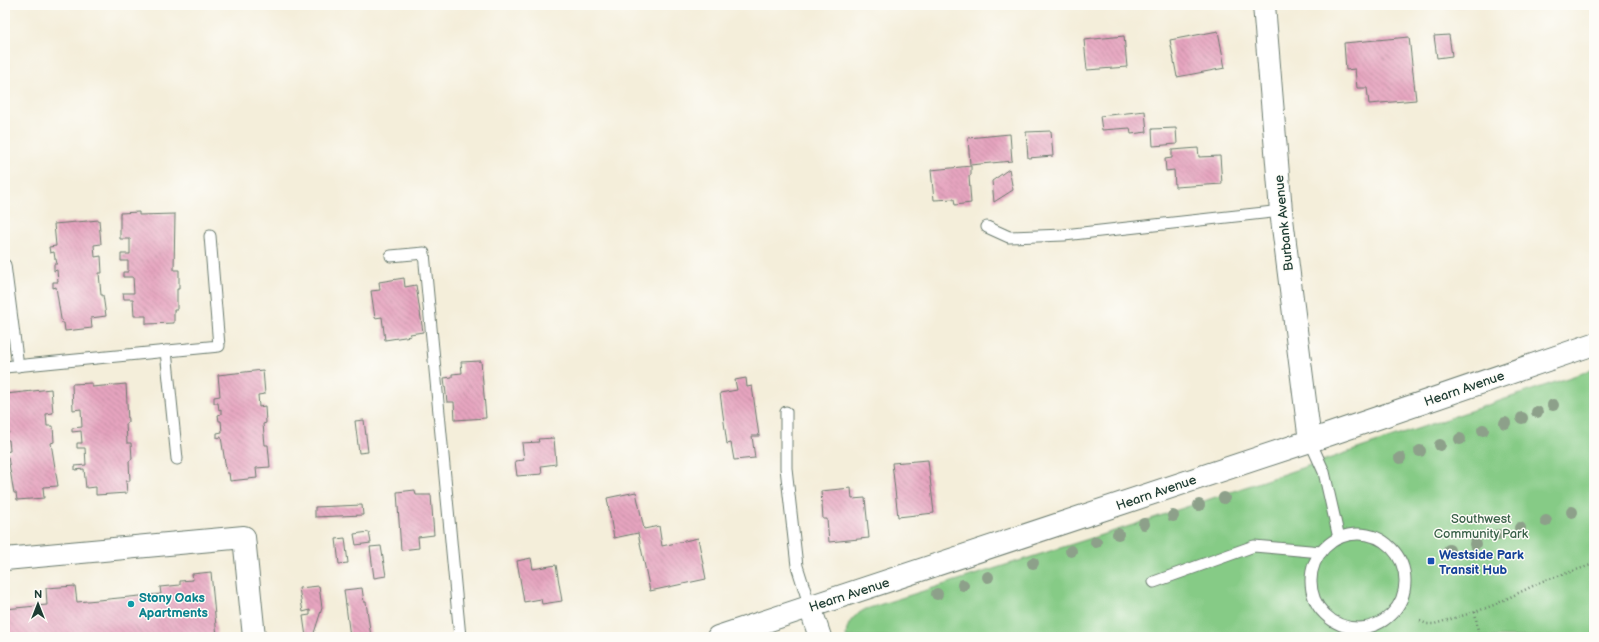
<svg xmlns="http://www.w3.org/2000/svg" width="1599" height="642" font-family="'Balsamiq Sans',sans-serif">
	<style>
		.park { fill: #86cb86; stroke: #52845d }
		.building { fill: url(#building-back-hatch) }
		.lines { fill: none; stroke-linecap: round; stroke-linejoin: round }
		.lane-casing { stroke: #6a7b6e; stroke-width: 13 }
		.street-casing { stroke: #6a7b6e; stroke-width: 24 }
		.secondary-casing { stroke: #6a7b6e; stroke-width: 24 }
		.path { stroke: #6a7b6e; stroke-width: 2.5; stroke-dasharray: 1 3; stroke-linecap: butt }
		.lane { stroke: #fff; stroke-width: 11 }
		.street { stroke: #fff; stroke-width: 22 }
		.secondary { stroke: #fff; stroke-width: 22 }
		.tree { fill: #8da08a }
		.transit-dot { fill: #1a4fb4; stroke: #fdfcf7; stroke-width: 1.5 }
		.culture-dot { fill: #0f9aa8; stroke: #fdfcf7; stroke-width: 1.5 }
		.labels { text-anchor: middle; stroke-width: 3; stroke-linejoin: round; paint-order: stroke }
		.street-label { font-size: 13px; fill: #1f3d34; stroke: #fdfcf7 }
		.park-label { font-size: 13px; fill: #396048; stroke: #fdfcf7 }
		.transit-label { font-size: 13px; font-weight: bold; fill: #164399; stroke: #fdfcf7; text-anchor: start }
		.culture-label { font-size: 13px; font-weight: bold; fill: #0d838f; stroke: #fdfcf7; text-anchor: start }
	</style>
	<defs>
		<pattern id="building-back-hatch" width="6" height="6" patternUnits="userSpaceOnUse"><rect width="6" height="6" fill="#e6a4bf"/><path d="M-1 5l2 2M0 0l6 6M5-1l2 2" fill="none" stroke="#ba879c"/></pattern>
	</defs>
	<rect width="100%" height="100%" fill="#fdfcf7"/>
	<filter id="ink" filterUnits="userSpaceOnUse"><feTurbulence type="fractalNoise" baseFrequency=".025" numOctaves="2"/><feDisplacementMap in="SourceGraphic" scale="8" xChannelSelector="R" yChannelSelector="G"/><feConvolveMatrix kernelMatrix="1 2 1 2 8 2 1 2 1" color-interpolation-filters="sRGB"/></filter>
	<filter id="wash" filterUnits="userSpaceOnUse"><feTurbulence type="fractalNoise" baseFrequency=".012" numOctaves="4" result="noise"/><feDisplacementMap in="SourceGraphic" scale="16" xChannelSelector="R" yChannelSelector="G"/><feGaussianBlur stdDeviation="0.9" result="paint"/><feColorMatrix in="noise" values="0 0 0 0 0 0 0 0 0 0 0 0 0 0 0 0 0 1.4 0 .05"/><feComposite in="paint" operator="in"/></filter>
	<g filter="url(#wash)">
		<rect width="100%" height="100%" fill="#f4eeda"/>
		<!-- park -->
		<path class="park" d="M 1594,369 L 1594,637 L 846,637 C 846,623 854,615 866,609 L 1133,525 Z"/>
		<g id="blocks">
			<!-- building -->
			<g class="building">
				<polygon points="1426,5 1466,5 1466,6 1439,8 1439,6 1426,7"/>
				<polygon points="1218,31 1225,68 1177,77 1170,40"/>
				<polygon points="1449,35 1452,56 1437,58 1434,36"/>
				<polygon points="1124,36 1127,67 1087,70 1084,40"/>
				<polygon points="1409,37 1416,100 1369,104 1367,88 1357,88 1355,69 1346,70 1344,43"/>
				<polygon points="1145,111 1147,132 1131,134 1130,128 1102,130 1100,116"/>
				<polygon points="1176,128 1177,144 1153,146 1152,129"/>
				<polygon points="1051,131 1053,156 1028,158 1026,132"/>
				<polygon points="1010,134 1012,161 970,165 968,138"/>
				<polygon points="1198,148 1199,157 1220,156 1222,184 1175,187 1174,170 1166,171 1165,159 1172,158 1172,150"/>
				<polygon points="971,166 971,175 969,176 971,203 955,205 954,199 934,200 931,170"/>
				<polygon points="1009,169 1013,190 994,202 992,181"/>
				<polygon points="139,212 139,215 175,214 174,270 179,270 179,289 177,289 177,310 174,310 174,323 146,324 146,316 134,316 133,299 124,299 123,293 134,293 133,277 123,277 123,272 128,272 128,261 121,261 121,254 130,254 130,239 120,239 120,213"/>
				<polygon points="99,220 101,244 94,245 95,257 101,256 102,273 99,273 101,295 103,295 106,316 91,318 92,328 65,331 64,323 62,323 61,319 56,287 53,288 53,282 58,282 57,270 54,271 54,264 57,264 56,259 55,259 54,252 50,253 49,247 56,246 54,224"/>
				<polygon points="404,278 405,287 416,285 423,332 410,334 411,336 385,340 382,317 375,318 371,291 380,290 379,282"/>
				<polygon points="481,361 486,418 455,420 454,402 447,402 444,378 452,377 452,374 462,373 461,362"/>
				<polygon points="263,370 265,394 258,395 259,407 265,406 266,423 263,424 265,445 268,445 270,467 256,468 257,478 230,481 229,473 227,473 226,469 221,437 217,438 217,433 222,432 221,421 219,421 218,415 221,414 221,409 219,410 218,403 214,403 214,397 220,396 218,375"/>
				<polygon points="746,378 747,387 752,386 759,436 752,436 755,458 734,460 731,443 727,444 720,393 737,390 735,380"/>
				<polygon points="92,383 92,387 126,384 128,422 126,423 127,443 131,443 132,459 129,461 130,481 126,481 127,493 96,495 96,487 86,488 84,469 75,470 75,466 86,465 85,448 77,448 77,443 82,443 81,431 72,432 72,428 82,427 81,409 73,410 72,384"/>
				<polygon points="51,389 53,413 46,414 47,426 53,426 54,442 51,443 58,486 43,487 44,498 17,500 16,493 14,493 13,488 8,457 5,457 5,452 10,451 9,440 6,440 6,433 9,433 5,422 5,416 8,416 6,394"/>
				<polygon points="364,420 368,452 359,453 355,421"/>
				<polygon points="554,438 556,464 541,466 542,474 517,476 515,461 524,460 522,443 539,442 538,439"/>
				<polygon points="928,460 934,513 898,517 892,463"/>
				<polygon points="851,488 852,499 865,498 869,538 829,542 827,519 823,519 821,491"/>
				<polygon points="415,490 416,495 431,495 434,535 418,537 419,548 401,550 397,492"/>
				<polygon points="636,492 644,529 659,526 662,546 698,538 706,579 650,591 638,533 614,538 607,498"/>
				<polygon points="362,505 363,515 315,517 315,507"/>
				<polygon points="369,532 371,543 356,545 354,534"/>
				<polygon points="345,538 348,563 339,564 336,539"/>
				<polygon points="381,546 386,576 374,578 370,547"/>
				<polygon points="531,558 533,569 556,565 562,601 542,604 541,599 524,602 517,561"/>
				<polygon points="211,572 217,637 5,637 5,609 47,605 46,588 75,586 77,602 161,594 160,587 180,585 180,581 193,580 192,574"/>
				<polygon points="319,586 322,608 314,633 306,637 303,616 310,615 310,610 303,612 299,588"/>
				<polygon points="362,588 364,602 366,602 371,637 350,637 344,590"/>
			</g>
		</g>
	</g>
	<g filter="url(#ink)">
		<use href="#blocks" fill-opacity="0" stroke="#6a7b6e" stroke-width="1"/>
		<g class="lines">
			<!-- lane casing -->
			<g class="lane-casing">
				<g id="lane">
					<polyline points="987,227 1009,237 1064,235 1281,211"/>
					<polyline points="391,256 424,253 460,637"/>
					<polyline points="5,265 18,366"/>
					<polyline points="166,351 177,459"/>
					<polyline points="5,367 219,346 210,236"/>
					<polyline points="786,412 786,468 797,566 810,607"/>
					<polyline points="1310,441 1324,472 1339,538"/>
					<circle cx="1358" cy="581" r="47"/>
					<polyline points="1154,582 1254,546 1321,552"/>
				</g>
			</g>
			<!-- street casing -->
			<g class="street-casing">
				<g id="street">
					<polyline points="1264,5 1281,211 1310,441"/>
					<polyline points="5,559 244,537 254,637"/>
					<polyline points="810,607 820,637"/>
				</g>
			</g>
			<!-- secondary casing -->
			<g class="secondary-casing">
				<polyline id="secondary" points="718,637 1310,441 1594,344"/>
			</g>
			<!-- path -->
			<g class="path">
				<polyline points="1475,612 1479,637"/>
				<polyline points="1420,621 1427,624 1434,624 1475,612 1494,605 1543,581 1594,564"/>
			</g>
			<!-- lane -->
			<use href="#lane" class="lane"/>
			<!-- street -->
			<use href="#street" class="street"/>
			<!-- secondary -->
			<use href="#secondary" class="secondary"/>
		</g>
		<!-- trees -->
		<g class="tree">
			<circle cx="1553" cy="405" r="6"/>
			<circle cx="1537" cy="412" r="6"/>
			<circle cx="1522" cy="418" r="6"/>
			<circle cx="1505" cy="423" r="6"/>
			<circle cx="1483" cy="430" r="6"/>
			<circle cx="1460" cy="439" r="6"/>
			<circle cx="1440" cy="445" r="6"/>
			<circle cx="1420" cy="451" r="6"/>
			<circle cx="1400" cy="458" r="6"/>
			<circle cx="1224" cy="498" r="6"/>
			<circle cx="1199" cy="505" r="6"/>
			<circle cx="1572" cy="512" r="6"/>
			<circle cx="1173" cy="516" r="6"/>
			<circle cx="1546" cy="521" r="6"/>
			<circle cx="1144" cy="524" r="6"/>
			<circle cx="1520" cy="528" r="6"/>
			<circle cx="1118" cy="534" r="6"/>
			<circle cx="1498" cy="535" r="6"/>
			<circle cx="1096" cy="542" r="6"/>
			<circle cx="1475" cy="544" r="6"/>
			<circle cx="1449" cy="550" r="6"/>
			<circle cx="1071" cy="551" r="6"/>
			<circle cx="1033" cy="563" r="6"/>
			<circle cx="988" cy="577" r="6"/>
			<circle cx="963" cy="585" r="6"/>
			<circle cx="937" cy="594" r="6"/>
		</g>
	</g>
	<!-- markers -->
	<rect class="transit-dot" x="1427" y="557" width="8" height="8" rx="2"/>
	<circle class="culture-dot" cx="131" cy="604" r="4"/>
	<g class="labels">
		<!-- street labels -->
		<g class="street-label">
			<text transform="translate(1283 223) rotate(-96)" y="5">Burbank Avenue</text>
			<text transform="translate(1464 388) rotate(-19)" y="5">Hearn Avenue</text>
			<text transform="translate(1156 492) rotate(-19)" y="5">Hearn Avenue</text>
			<text transform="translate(849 594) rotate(-18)" y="5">Hearn Avenue</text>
		</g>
		<!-- park labels -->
		<g class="park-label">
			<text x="1481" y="523">Southwest<tspan x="1481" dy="15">Community Park</tspan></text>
		</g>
		<!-- transit labels -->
		<g class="transit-label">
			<text x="1439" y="559">Westside Park<tspan x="1439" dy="15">Transit Hub</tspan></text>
		</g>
		<!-- culture labels -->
		<g class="culture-label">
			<text x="139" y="602">Stony Oaks<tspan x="139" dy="15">Apartments</tspan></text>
		</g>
	</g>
	<!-- margin -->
	<rect width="1599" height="642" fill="none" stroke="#fdfcf7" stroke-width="20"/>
	<!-- north arrow -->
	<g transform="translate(38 604)" stroke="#fdfcf7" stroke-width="3" paint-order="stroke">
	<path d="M0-3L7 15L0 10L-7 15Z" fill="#1f3d34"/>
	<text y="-6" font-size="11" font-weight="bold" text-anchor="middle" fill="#1f3d34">N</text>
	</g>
</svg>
